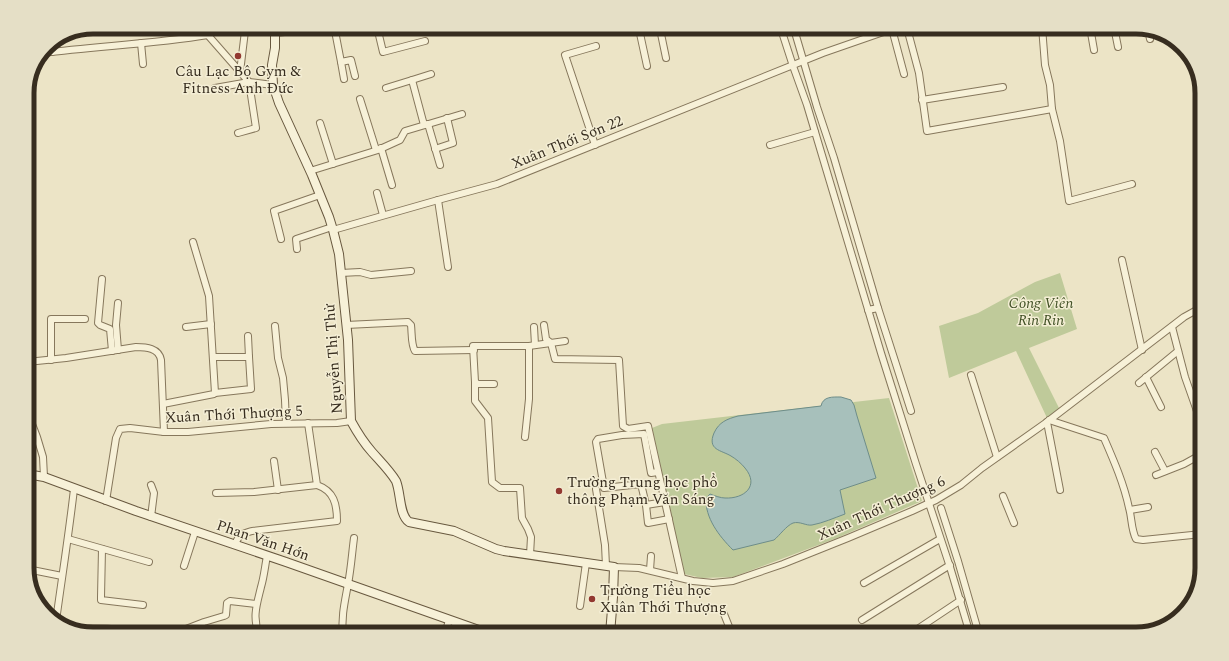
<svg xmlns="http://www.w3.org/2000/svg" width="1229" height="661" font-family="Spectral,serif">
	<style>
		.green { fill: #bfca9a }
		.water { fill: #a7c0bb; stroke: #6e8d89 }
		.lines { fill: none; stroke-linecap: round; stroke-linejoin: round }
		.street-casing { stroke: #86775c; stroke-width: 8 }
		.secondary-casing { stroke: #68583f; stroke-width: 10 }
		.street { stroke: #f7f1d8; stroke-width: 6 }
		.secondary { stroke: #f7f1d8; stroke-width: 8 }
		.poi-dot { fill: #923830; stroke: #f4eed5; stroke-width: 1.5 }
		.labels { text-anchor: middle; stroke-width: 3; stroke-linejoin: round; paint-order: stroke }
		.poi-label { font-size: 15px; fill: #372d1f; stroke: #f4eed5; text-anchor: start }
		.street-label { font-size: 15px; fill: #372d1f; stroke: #f4eed5 }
		.park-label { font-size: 15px; font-style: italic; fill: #435227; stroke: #f4eed5 }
		.rim { fill: none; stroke: #372d1f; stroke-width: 5 }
	</style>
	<rect width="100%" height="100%" fill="#ece4c6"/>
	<!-- green -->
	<g class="green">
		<polygon points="1060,273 1077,329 1029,348 1060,410 1047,418 1016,351 949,378 939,326 978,313 1035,282"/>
		<polygon points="889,398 922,501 837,538 733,577 702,578 684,574 652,428 662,424"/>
	</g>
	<!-- water -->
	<path class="water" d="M 841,397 L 851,400 L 854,405 L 857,416 L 876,478 L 840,490 L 845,514 C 834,518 823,523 812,525 C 806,526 800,521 793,523 C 786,526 780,535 774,540 L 733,550 C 719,536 705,518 706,498 L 710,494 C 715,496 721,498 725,498 C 744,499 760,486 745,468 C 741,463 736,459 731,456 C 721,450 707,450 714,433 C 719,422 727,419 738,416 L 821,406 C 823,396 833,397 841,397 Z"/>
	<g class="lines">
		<!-- street casing -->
		<g class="street-casing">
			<g id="street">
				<polyline points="1042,27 1045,65 1050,85 1052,109"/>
				<polyline points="1090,27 1094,50"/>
				<polyline points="1114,27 1118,47"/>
				<polyline points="907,28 919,73 927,131 1052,109 1060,141 1069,201 1132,184"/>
				<polyline points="639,29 647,66"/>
				<polyline points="660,29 666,58"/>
				<polyline points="781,29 793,66 807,105 881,353 916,464 950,567 970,634"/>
				<polyline points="794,29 817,107 834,158 878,308 868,310"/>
				<polyline points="892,29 904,74"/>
				<polyline points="1148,30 1150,39"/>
				<polyline points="335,31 341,62 351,60 355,76"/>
				<polyline points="378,31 383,52 425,41"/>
				<polyline points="206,33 249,82 273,85"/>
				<polyline points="275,33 294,31"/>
				<polyline points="51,43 52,52"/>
				<polyline points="141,43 143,64"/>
				<path d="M 43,53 C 98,46 153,44 208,35"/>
				<polyline points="341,62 344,79"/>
				<polyline points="240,72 245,31"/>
				<polyline points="412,80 431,74"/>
				<polyline points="215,88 249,82 256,128 238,133"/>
				<polyline points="386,88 412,80 424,125"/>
				<polyline points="360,99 376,150"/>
				<polyline points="922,100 1003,87"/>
				<polyline points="320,123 333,164"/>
				<polyline points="428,124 440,165"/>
				<polyline points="595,145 565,55 596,46"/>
				<polyline points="770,145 815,132"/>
				<polyline points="381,148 392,185"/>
				<polyline points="435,149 453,143 447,118"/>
				<polyline points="310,171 378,150 400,140 405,131 462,114"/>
				<polyline points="377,193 383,215"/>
				<polyline points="438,200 448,267"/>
				<polyline points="333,230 438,200 497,184 823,53 895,28"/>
				<polyline points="281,239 274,211 320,195"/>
				<polyline points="297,249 296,239 332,227"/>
				<polyline points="1122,260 1142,350"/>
				<polyline points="341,273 360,272 371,275 411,271"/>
				<polyline points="102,279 98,323 100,325 110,329 112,351"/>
				<polyline points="118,303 116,325 118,350"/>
				<polyline points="878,308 911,411"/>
				<path d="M 346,325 L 408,322 L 411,325 C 412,333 411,345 415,351 L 474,350"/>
				<polyline points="544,325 546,339 551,343 555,359 619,360 623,426 628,429 648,426 682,578"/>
				<polyline points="275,326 278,358 283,378 285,400 286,423"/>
				<polyline points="186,327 211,324"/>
				<polyline points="534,327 535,345"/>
				<polyline points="1172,327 1185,377 1197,411 1202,410"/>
				<polyline points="529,346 565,341"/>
				<polyline points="213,357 249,357 248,336"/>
				<polyline points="51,360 51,319 85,319"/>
				<path d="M 27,362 L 66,358 L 136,347 C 146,347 159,348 161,360 L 164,432"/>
				<polyline points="971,375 997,457"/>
				<polyline points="1146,377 1161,407"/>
				<polyline points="475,382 475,401 488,418 492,482 500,488 520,488 522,518 528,529 531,537 530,555"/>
				<polyline points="1139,383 1178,351"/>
				<polyline points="494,384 478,384 475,382 473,346 529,346 529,399 525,437"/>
				<polyline points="215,393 251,389 249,357"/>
				<polyline points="163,404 214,394 215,393 209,296 193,242"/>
				<polyline points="27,411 37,437 43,457 44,477"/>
				<polyline points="1197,411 1202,421"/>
				<path d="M 1049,420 L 1104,438 C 1114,461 1124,484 1129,508 C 1132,518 1131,529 1136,539 L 1143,540 L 1202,534"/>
				<polyline points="1047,422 1060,490"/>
				<polyline points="1155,452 1165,471"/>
				<polyline points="274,461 278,490"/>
				<polyline points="658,472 651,473 644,434 622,435 598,439 596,442 604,488 641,484 646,505 665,502"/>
				<polyline points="1156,475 1184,464 1202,454"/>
				<polyline points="151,485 154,493 151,517"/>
				<polyline points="596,489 605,545 606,566"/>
				<polyline points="216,493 254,492 317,485"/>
				<polyline points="1003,496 1014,523"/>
				<polyline points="106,501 116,438 120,429 130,428 164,432 188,432 271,424 337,423 351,421"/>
				<polyline points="646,505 648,523 669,519"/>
				<polyline points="941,508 958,561 979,634"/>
				<polyline points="1130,510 1148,507"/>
				<polyline points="68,539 149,562"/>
				<path d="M 235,545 C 238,535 242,534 252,531 L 337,521 C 337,504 334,491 317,485 L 308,423"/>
				<polyline points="102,549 101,597 101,600 143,605"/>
				<polyline points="184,566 195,532"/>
				<polyline points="614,567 639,568 693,581 713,583 733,581 783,564 848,538 912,511 936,500 961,485 982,468 1047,422 1184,317 1202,307"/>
				<polyline points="27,569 62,576"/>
				<polyline points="650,570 651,556"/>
				<polyline points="864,583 940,539"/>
				<polyline points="580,606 586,563"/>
				<polyline points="724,614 732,634"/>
				<polyline points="862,620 950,565"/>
				<path d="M 56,621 C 62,577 69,533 74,489"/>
				<path d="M 73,629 C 98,628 122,628 147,634"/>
				<polyline points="683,632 698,632 699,634"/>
				<polyline points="173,634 204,622 224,616 226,615 227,603 230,601 256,604"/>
				<path d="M 259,634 C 252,617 257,604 261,587 C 264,577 265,566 267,556"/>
				<polyline points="280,634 296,629 321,630"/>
				<path d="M 343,634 C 341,617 345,601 348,584 C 351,569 352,553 354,538"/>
				<polyline points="445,634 449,620"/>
				<polyline points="880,634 881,634"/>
				<polyline points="910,634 961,600"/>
			</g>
		</g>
		<!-- secondary casing -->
		<g class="secondary-casing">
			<g id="secondary">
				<path d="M 275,31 L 275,48 L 272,65 L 273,85 L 279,103 L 312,175 L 329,217 L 333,230 L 339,254 L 348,340 L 351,421 C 357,432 364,443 372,452 C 380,461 390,471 396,481 C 401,493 399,515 409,522 L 454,531 L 496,549 L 504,551 L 614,567 L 613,597 L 610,634"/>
				<polyline points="27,474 44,477 136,511 286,562 490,634"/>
			</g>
		</g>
		<!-- street -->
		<use href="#street" class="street"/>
		<!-- secondary -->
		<use href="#secondary" class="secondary"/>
	</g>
	<!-- markers -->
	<g class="poi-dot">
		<circle cx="238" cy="56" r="4"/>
		<circle cx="559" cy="491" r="4"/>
		<circle cx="592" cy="599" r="4"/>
	</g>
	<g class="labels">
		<!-- poi labels -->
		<g class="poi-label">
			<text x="238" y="76" text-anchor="middle">Câu Lạc Bộ Gym &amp;<tspan x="238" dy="17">Fitness Anh Đức</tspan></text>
			<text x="567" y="487">Trường Trung học phổ<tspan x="567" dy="17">thông Phạm Văn Sáng</tspan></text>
			<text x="600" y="595">Trường Tiểu học<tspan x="600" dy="17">Xuân Thới Thượng</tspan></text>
		</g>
		<!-- street labels -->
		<g class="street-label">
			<text transform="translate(567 142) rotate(-22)" y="5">Xuân Thới Sơn 22</text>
			<text transform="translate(333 359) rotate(-94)" y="5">Nguyễn Thị Thử</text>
			<text transform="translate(234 414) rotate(-3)" y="5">Xuân Thới Thượng 5</text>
			<text transform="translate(881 508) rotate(-24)" y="5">Xuân Thới Thượng 6</text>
			<text transform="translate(263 540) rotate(19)" y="5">Phan Văn Hớn</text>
		</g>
		<!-- park labels -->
		<g class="park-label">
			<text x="1041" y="308">Công Viên<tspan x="1041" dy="17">Rin Rin</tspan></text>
		</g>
	</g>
	<!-- crop -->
	<path d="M0 0H1229V661H0ZM93 34H1136A59 59 0 0 1 1195 93V568A59 59 0 0 1 1136 627H93A59 59 0 0 1 34 568V93A59 59 0 0 1 93 34Z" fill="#e5dfc6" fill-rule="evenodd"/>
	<path class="rim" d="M93 34H1136A59 59 0 0 1 1195 93V568A59 59 0 0 1 1136 627H93A59 59 0 0 1 34 568V93A59 59 0 0 1 93 34Z"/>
</svg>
